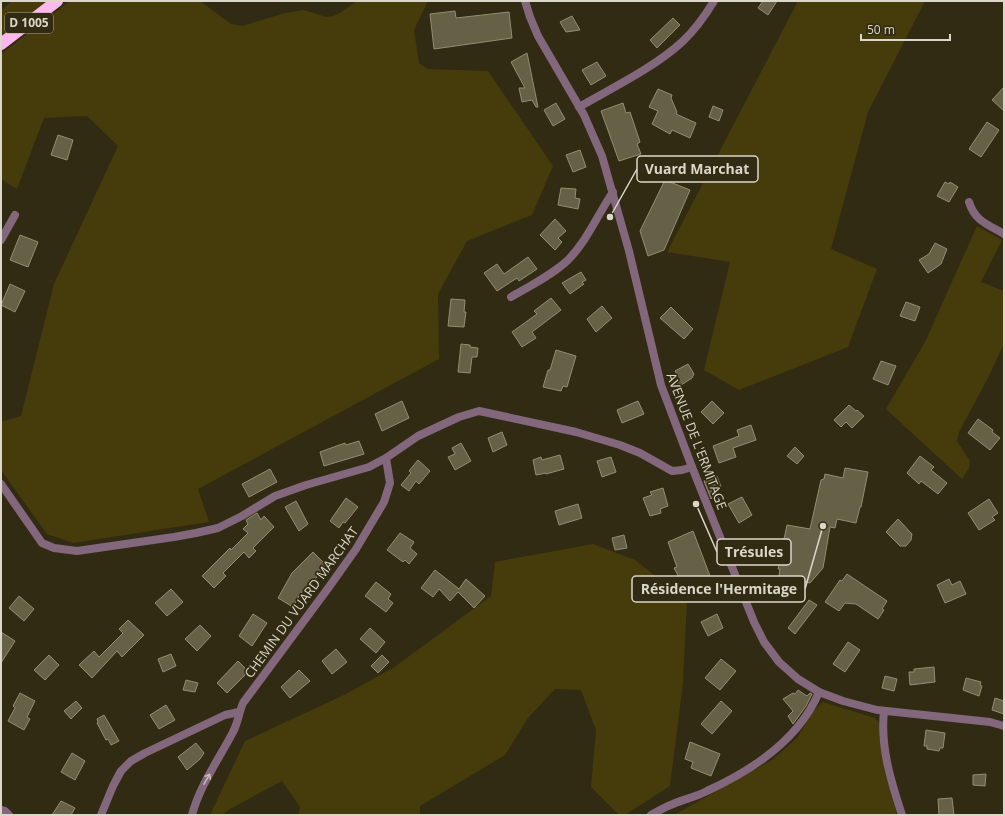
<svg xmlns="http://www.w3.org/2000/svg" width="1005" height="816" font-family="'Open Sans',sans-serif">
	<style>
		.green { fill: #463b0b }
		.building { fill: #666046; stroke: #948d72 }
		.lines { fill: none; stroke-linecap: round; stroke-linejoin: round }
		.street { stroke: #83677c; stroke-width: 8 }
		.highway { stroke: #ffb8ee; stroke-width: 12 }
		.oneway { stroke: #c5bbb6 }
		.labels { text-anchor: middle; stroke-width: 3.5; stroke-linejoin: round; paint-order: stroke }
		.shield { fill: #312b13; stroke: #a8a392; stroke-width: 1 }
		.shield-label { font-size: 12px; font-weight: bold; fill: #dbd7c9 }
		.street-label { font-size: 13px; fill: #dbd7c9; stroke: #312b13 }
		.leader { fill: none; stroke: #dbd7c9; stroke-width: 1.5 }
		.callout-dot { fill: #dbd7c9; stroke: #312b13; stroke-width: 1.5 }
		.callout { fill: #312b13; stroke: #dbd7c9; stroke-width: 1.5 }
		.callout-label { font-size: 14px; text-anchor: middle; font-weight: bold; fill: #dbd7c9 }
	</style>
	<rect width="100%" height="100%" fill="#312b13"/>
	<!-- green -->
	<g class="green">
		<polygon points="12,1 48,1 1,37 1,10"/>
		<polygon points="70,1 200,1 231,24 242,26 285,13 304,10 326,17 333,16 340,13 357,1 428,1 414,30 419,63 428,69 488,71 553,166 532,215 467,241 438,294 439,359 198,489 209,522 73,543 47,534 1,470 1,422 21,416 54,284 118,146 87,116 44,118 17,189 1,179 1,54"/>
		<polygon points="798,1 925,1 868,112 831,249 877,269 848,347 739,390 704,370 730,262 667,252"/>
		<polygon points="977,226 1002,240 981,282 1004,291 1004,343 988,378 959,432 957,441 970,461 969,468 962,479 886,409 925,342"/>
		<polygon points="593,544 635,560 687,601 683,683 670,786 625,815 619,815 591,787 596,730 581,690 555,689 528,718 505,755 420,806 420,815 298,815 300,807 282,781 230,809 222,815 210,815 245,741 344,695 393,668 491,596 495,562"/>
		<polygon points="823,702 875,718 879,723 885,773 897,815 674,815 772,760 797,738 815,709"/>
	</g>
	<!-- building -->
	<g class="building">
		<polygon points="763,1 777,1 768,15 758,8"/>
		<polygon points="455,11 456,18 509,12 512,38 434,49 430,14"/>
		<polygon points="572,16 580,30 566,32 560,22"/>
		<polygon points="673,18 680,25 657,48 650,40"/>
		<polygon points="527,53 538,107 536,107 532,100 522,102 519,88 525,88 511,62"/>
		<polygon points="597,62 606,76 591,85 582,70"/>
		<polygon points="1004,87 1004,111 992,100"/>
		<polygon points="658,89 672,95 671,98 677,112 676,114 696,123 690,138 672,130 670,134 652,124 658,111 649,107"/>
		<polygon points="556,103 565,119 553,126 544,110"/>
		<polygon points="623,103 626,113 630,112 640,142 637,144 641,154 619,161 601,111"/>
		<polygon points="713,106 723,110 719,121 709,117"/>
		<polygon points="987,122 999,130 981,157 969,149"/>
		<polygon points="58,135 73,140 67,160 51,155"/>
		<polygon points="580,150 586,167 573,172 566,155"/>
		<polygon points="665,180 690,190 664,250 648,256 640,231"/>
		<polygon points="945,182 949,184 950,182 958,187 949,202 937,196"/>
		<polygon points="561,188 576,189 575,198 580,199 578,209 558,205"/>
		<polygon points="555,219 566,231 558,238 562,242 555,250 540,235"/>
		<polygon points="20,235 38,242 28,267 10,260"/>
		<polygon points="935,243 947,249 941,264 928,273 919,260 929,254"/>
		<polygon points="528,257 537,269 519,281 517,278 497,291 484,273 497,264 504,274"/>
		<polygon points="581,272 586,280 582,282 584,284 570,294 562,283"/>
		<polygon points="10,284 25,291 15,312 1,305"/>
		<polygon points="551,298 561,310 532,332 536,338 522,347 512,332 537,314 534,311"/>
		<polygon points="451,299 465,300 464,312 466,312 464,327 448,326"/>
		<polygon points="906,302 920,307 915,321 900,316"/>
		<polygon points="602,306 612,318 596,332 587,319"/>
		<polygon points="671,307 693,329 684,339 660,318"/>
		<polygon points="461,344 470,345 470,347 478,348 477,357 472,357 470,373 458,372"/>
		<polygon points="556,350 576,356 567,387 563,386 561,391 543,387 548,370 550,370"/>
		<polygon points="881,361 896,366 888,385 873,379"/>
		<polygon points="688,364 694,374 692,378 675,389 670,381 678,376 675,371"/>
		<polygon points="402,401 409,418 382,431 375,414"/>
		<polygon points="638,401 644,414 622,423 617,410"/>
		<polygon points="712,401 724,413 713,424 701,412"/>
		<polygon points="849,405 856,411 857,410 864,416 852,428 846,422 841,427 834,420"/>
		<polygon points="978,419 993,430 992,432 1000,438 990,450 968,433"/>
		<polygon points="751,425 756,440 733,448 736,457 719,463 713,446 739,436 737,430"/>
		<polygon points="502,432 507,445 493,452 488,438"/>
		<polygon points="359,441 364,454 324,466 320,452 345,443 346,445"/>
		<polygon points="461,443 471,461 455,470 448,457 455,454 452,448"/>
		<polygon points="795,447 804,456 797,464 787,456"/>
		<polygon points="560,455 564,469 546,474 546,473 536,475 533,460 541,457 542,460"/>
		<polygon points="920,456 934,467 931,470 947,483 938,494 921,481 919,484 907,473"/>
		<polygon points="611,457 616,472 602,477 597,461"/>
		<polygon points="418,460 430,471 419,484 416,481 409,491 401,485 411,473 409,471"/>
		<polygon points="845,468 868,472 861,507 860,507 856,523 837,519 835,528 830,527 823,568 810,583 779,576 780,569 778,569 781,554 779,554 782,539 784,539 787,525 810,529 821,480 824,479 825,474 843,478"/>
		<polygon points="270,469 277,482 249,497 242,484"/>
		<polygon points="717,476 721,487 716,488 718,492 711,499 704,481"/>
		<polygon points="663,488 668,506 660,509 661,513 650,516 643,498 652,495 650,492"/>
		<polygon points="742,497 752,515 739,523 728,504"/>
		<polygon points="346,498 358,507 345,523 343,522 339,528 330,521"/>
		<polygon points="989,499 998,513 992,517 995,520 979,530 968,513"/>
		<polygon points="296,501 308,524 299,531 285,507"/>
		<polygon points="578,504 582,518 559,525 555,511"/>
		<polygon points="257,513 261,520 264,516 274,527 253,548 256,551 249,558 244,552 223,573 226,576 214,588 202,576 230,548 231,550 248,533 243,529 248,524 246,520"/>
		<polygon points="898,519 912,534 911,540 906,546 900,546 886,532"/>
		<polygon points="693,531 710,576 684,586 674,568 677,567 668,542"/>
		<polygon points="400,533 414,542 410,548 417,554 409,564 405,560 403,562 387,550"/>
		<polygon points="624,535 627,548 615,550 612,538"/>
		<polygon points="313,552 328,567 303,590 293,607 278,598 292,573"/>
		<polygon points="435,570 459,589 466,579 485,596 474,608 458,592 450,601 439,589 433,597 421,588"/>
		<polygon points="847,574 887,601 882,609 884,610 878,619 856,604 845,603 839,611 825,602 840,580 842,581"/>
		<polygon points="949,579 952,585 960,581 966,594 945,603 937,585"/>
		<polygon points="376,582 391,594 388,599 393,603 386,612 365,596"/>
		<polygon points="171,589 183,602 167,616 155,603"/>
		<polygon points="19,596 34,609 24,621 9,608"/>
		<polygon points="809,600 817,605 795,634 788,628"/>
		<polygon points="253,614 267,623 252,646 239,636"/>
		<polygon points="717,614 723,628 708,636 701,622"/>
		<polygon points="128,620 144,635 122,657 117,651 92,678 79,665 94,651 99,657 123,633 119,629"/>
		<polygon points="200,625 211,636 197,651 185,639"/>
		<polygon points="370,628 385,642 376,653 360,639"/>
		<polygon points="1,632 15,641 1,663"/>
		<polygon points="848,642 860,650 845,672 833,664"/>
		<polygon points="336,649 347,662 332,674 322,661"/>
		<polygon points="171,654 176,666 163,672 158,659"/>
		<polygon points="49,655 59,665 45,680 34,670"/>
		<polygon points="382,655 389,662 378,673 371,666"/>
		<polygon points="721,659 736,671 720,690 705,678"/>
		<polygon points="238,661 247,670 244,674 245,675 227,693 217,683"/>
		<polygon points="934,667 935,682 910,685 909,672 914,672 914,669"/>
		<polygon points="299,670 310,681 290,698 281,687"/>
		<polygon points="885,676 897,679 894,691 882,688"/>
		<polygon points="966,678 981,682 980,685 982,686 979,696 963,690"/>
		<polygon points="186,680 198,683 195,692 183,690"/>
		<polygon points="798,690 807,696 810,693 812,694 806,706 793,724 788,716 793,711 783,699 793,693 795,694"/>
		<polygon points="20,693 35,701 27,717 30,719 24,730 8,721 15,708 13,706"/>
		<polygon points="995,698 1004,701 1004,714 992,710"/>
		<polygon points="76,701 82,708 71,719 64,711"/>
		<polygon points="721,701 732,711 712,734 701,724"/>
		<polygon points="166,705 175,720 159,729 150,715"/>
		<polygon points="104,715 119,741 111,745 108,739 106,740 97,723 98,722 97,719"/>
		<polygon points="926,730 945,733 943,748 940,748 939,751 927,749 927,746 924,746"/>
		<polygon points="690,742 720,754 711,776 691,768 693,762 685,759"/>
		<polygon points="196,743 204,753 200,759 187,770 178,757"/>
		<polygon points="72,753 85,761 75,780 61,772"/>
		<polygon points="986,774 985,786 973,785 973,775"/>
		<polygon points="952,798 954,815 939,815 938,799"/>
		<polygon points="61,801 75,808 71,815 52,815"/>
	</g>
	<g class="lines">
		<!-- street -->
		<g class="street">
			<polyline points="525,1 530,17 538,36 584,115 602,156 629,251 661,385 692,467 754,622 764,642 779,662 798,679 819,692 843,701 877,710 990,722 1004,726"/>
			<path d="M 579,107 C 612,88 655,67 682,42 C 695,30 705,16 714,1"/>
			<path d="M 969,202 C 975,221 987,224 1004,234"/>
			<polyline points="1,240 15,215"/>
			<path d="M 511,297 C 530,286 552,275 568,260 C 587,241 598,214 613,192"/>
			<polyline points="1,484 42,543 54,548 77,551 174,537 196,533 218,528 242,516 275,496 306,485 369,467 386,458"/>
			<path d="M 884,711 C 880,746 891,782 902,815"/>
			<polyline points="1,810 5,811 9,815"/>
			<polyline points="101,815 113,786 121,771 131,761 145,753 225,715 239,712"/>
			<path d="M 192,815 C 200,785 219,759 233,732 C 238,723 239,712 243,703 L 329,587 L 356,549 L 384,502 L 390,483 L 386,458 L 418,436 L 459,417 L 479,411 L 576,432 L 620,445 L 640,453 L 672,471 L 682,470 L 692,467"/>
			<path d="M 651,815 C 658,811 665,807 673,804 C 684,799 696,797 707,791 C 753,770 799,740 819,692"/>
		</g>
		<!-- highway -->
		<polyline class="highway" points="1,44 57,1"/>
	</g>
	<!-- one-way arrows -->
	<defs><path id="oneway-shaft" d="M-6 0H5M1.5-3L5.5 0L1.5 3" fill="none" stroke-width="1.6" stroke-linecap="round" stroke-linejoin="round"/></defs>
	<use class="oneway" href="#oneway-shaft" transform="translate(207 779) rotate(-60)"/>
	<g class="labels">
		<!-- shield labels -->
		<rect class="shield" x="5" y="13" width="48" height="20" rx="3"/>
		<g class="shield-label">
			<text x="29" y="27">D 1005</text>
		</g>
		<!-- street labels -->
		<g class="street-label">
			<text transform="translate(697 441) rotate(69)" y="5">AVENUE DE L'ERMITAGE</text>
			<text transform="translate(301 602) rotate(-54)" y="5">CHEMIN DU VUARD MARCHAT</text>
		</g>
	</g>
	<!-- callouts -->
	<path class="leader" d="M610 217L637 169M696 504L717 552M823 526L805 589"/>
	<g class="callout-dot">
		<circle cx="610" cy="217" r="4"/>
		<circle cx="696" cy="504" r="4"/>
		<circle cx="823" cy="526" r="4"/>
	</g>
	<g class="callout">
		<rect x="637" y="156" width="121" height="26" rx="4"/>
		<rect x="717" y="539" width="74" height="26" rx="4"/>
		<rect x="632" y="576" width="173" height="26" rx="4"/>
	</g>
	<g class="callout-label">
		<text x="697" y="174">Vuard Marchat</text>
		<text x="754" y="557">Trésules</text>
		<text x="719" y="594">Résidence l'Hermitage</text>
	</g>
	<!-- border -->
	<rect width="1005" height="816" fill="none" stroke="#dbd7c9" stroke-width="4"/>
	<!-- scale -->
	<path d="M861 34v6h89v-6" fill="none" stroke="#dbd7c9" stroke-width="2"/>
	<text x="867" y="34" font-size="12" fill="#dbd7c9" stroke="#312b13" stroke-width="3" paint-order="stroke">50 m</text>
</svg>
